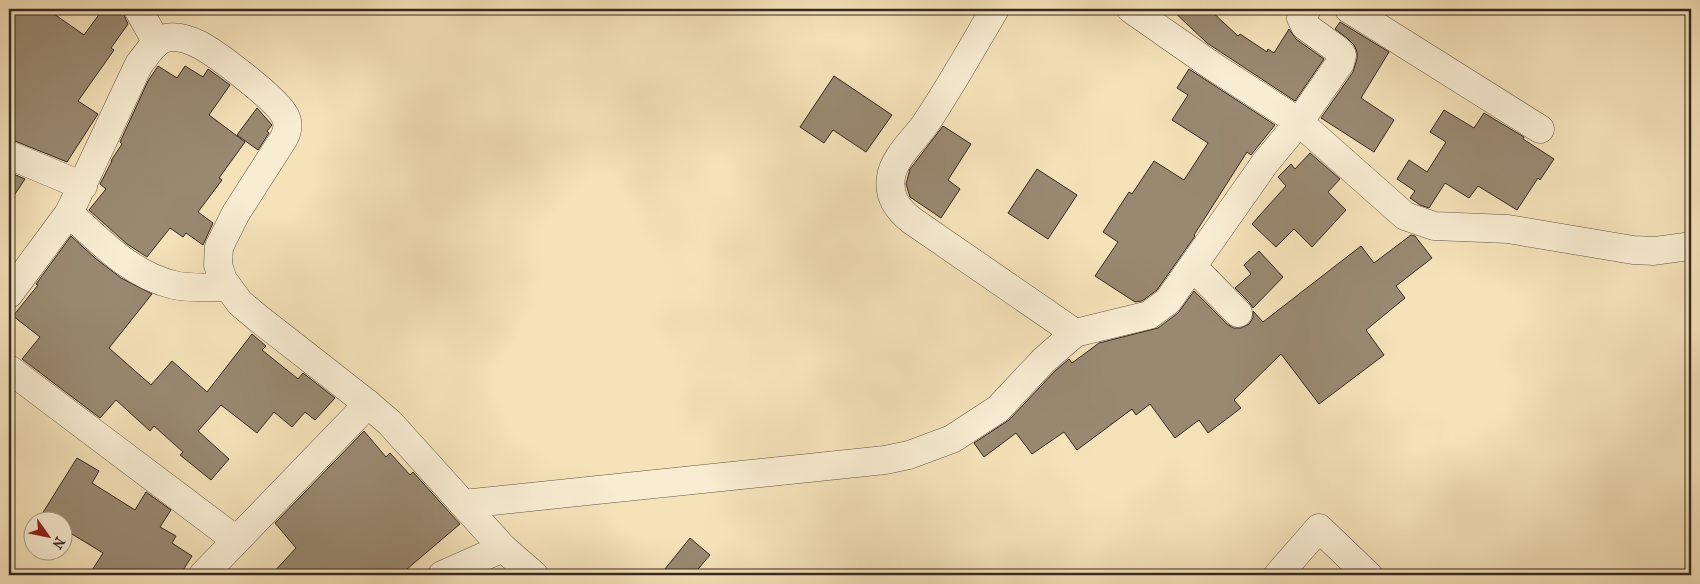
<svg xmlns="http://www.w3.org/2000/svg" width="1700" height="584" font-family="'IM FELL French Canon',serif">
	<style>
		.building { fill: #998971; stroke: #362923 }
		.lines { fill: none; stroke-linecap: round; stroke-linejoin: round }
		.minor-casing { stroke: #665748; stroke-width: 29 }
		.minor { stroke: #f8ecd2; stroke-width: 28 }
	</style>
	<rect width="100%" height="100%" fill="#f5e2b9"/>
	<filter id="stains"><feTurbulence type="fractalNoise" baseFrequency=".004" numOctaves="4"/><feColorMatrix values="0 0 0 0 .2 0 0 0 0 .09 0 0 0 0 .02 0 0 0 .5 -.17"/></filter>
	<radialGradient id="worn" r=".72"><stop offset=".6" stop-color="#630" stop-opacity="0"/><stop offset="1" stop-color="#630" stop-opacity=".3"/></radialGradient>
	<!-- building -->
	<g class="building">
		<polygon points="9,9 47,9 84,35 103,9 115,9 124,15 128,24 111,48 114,50 78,101 98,114 67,162 15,141 9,140"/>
		<polygon points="1171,9 1209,9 1238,36 1240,34 1267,52 1268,49 1274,53 1289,29 1296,39 1324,59 1295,101 1207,43"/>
		<polygon points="1340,22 1389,52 1361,98 1394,120 1374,152 1321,118 1353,72 1357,59 1357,52 1354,45 1347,38 1335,29"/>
		<polygon points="158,66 177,78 185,66 203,77 208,69 230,85 209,115 245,142 219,178 222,180 198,212 213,223 203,245 186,233 183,237 170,228 147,257 127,244 89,210 106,189 100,184 111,163 112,159 122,144 120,142 148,81"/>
		<polygon points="1189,69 1275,125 1251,155 1247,152 1194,235 1195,236 1157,290 1142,301 1135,302 1095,276 1118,242 1103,232 1129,192 1132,194 1154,161 1184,180 1208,143 1172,120 1188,95 1177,88"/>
		<polygon points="834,76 892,115 866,152 833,130 824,143 800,127"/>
		<polygon points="257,108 272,125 267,131 269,133 258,150 237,135"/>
		<polygon points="1444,110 1474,128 1484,113 1524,137 1523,139 1554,159 1540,180 1538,178 1517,210 1478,186 1469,198 1445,183 1429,208 1420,205 1410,198 1415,191 1397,179 1409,160 1427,172 1446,142 1430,132"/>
		<polygon points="943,126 971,144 948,180 960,189 941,218 910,197 906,184 910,169"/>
		<polygon points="1310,153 1340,179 1328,192 1346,210 1312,247 1294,229 1276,247 1252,224 1286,186 1278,177 1291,164 1295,169"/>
		<polygon points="1037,169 1077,195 1048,239 1008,213"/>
		<polygon points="9,172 25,179 9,203"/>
		<polygon points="1411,235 1415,236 1432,258 1396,286 1405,298 1366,330 1384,355 1319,404 1281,354 1234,400 1241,408 1208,433 1199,420 1175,438 1150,404 1136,415 1132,409 1077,450 1064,432 1032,454 1016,433 984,457 974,443 1009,420 1055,371 1069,359 1072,363 1099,343 1158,328 1178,313 1194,291 1227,324 1233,328 1241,328 1249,324 1253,318 1253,311 1263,322 1361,246 1374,263"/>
		<polygon points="71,236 95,258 121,278 152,294 109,348 151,385 172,361 207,392 252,334 266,346 262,350 298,379 303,373 335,398 315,420 305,412 292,427 274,412 257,433 221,405 198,431 229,459 211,480 180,455 183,452 154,426 150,431 116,400 100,418 22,359 40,337 13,316 38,285 36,284"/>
		<polygon points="1259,251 1283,277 1253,308 1249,302 1235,288 1251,274 1244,265"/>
		<polygon points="364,431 386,457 390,453 410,475 413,472 460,524 400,575 271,575 296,548 275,523"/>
		<polygon points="77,458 99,471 92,483 135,510 146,492 171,510 160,527 176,536 172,543 192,556 180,575 89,575 103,553 62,528 62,522 37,522"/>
		<polygon points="690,538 710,555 693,575 660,575"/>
	</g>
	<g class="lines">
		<!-- minor casing -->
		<g class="minor-casing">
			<g id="minor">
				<polyline points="138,9 157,43"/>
				<path d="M 995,9 C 973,46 952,84 928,120 C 917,138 894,156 891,177 C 888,196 897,209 911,220 L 1075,333"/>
				<polyline points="1131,9 1211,65 1299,122 1405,216 1434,226 1508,229 1633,250 1654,251 1691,246"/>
				<polyline points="1349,9 1540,129"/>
				<polyline points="9,155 83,186"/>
				<path d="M 69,213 C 101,242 131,275 174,285 C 191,289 210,287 228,287"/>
				<polyline points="1193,267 1238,313"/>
				<path d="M 9,294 L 69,213 L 139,64 C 146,56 155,40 166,38 C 177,35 190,40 200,45 C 217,54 278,100 285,116 C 289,123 288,130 284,138 L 236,213 L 219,247 L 218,265 L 223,280 L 240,303 L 258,318 L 368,404 L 390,423 L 503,548 L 534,575"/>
				<polyline points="9,369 236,540"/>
				<polyline points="463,504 885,460 909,455 952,439 998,409 1044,360 1075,333 1149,315 1168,301 1265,163 1299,122 1340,63 1342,55 1338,50 1305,26 1301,18 1307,9"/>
				<polyline points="203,575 368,404"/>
				<polyline points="442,575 503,548"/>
				<polyline points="1278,575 1319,528 1368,575"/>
			</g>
		</g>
		<!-- minor -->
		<use href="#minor" class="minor"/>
	</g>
	<!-- margin -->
	<rect width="1700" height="584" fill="none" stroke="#f5e2b9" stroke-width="30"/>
	<rect x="10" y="10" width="1680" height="564" fill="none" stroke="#362923" stroke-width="2.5"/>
	<rect x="15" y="15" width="1670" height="554" fill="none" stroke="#362923"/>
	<!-- north arrow -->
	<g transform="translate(48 536) rotate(123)"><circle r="24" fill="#f8ecd2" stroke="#aa9e8c"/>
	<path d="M0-4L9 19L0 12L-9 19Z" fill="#8f2418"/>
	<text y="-8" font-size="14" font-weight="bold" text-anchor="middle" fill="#362923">N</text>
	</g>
	<rect width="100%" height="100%" filter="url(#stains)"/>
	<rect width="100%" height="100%" fill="url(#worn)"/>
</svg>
